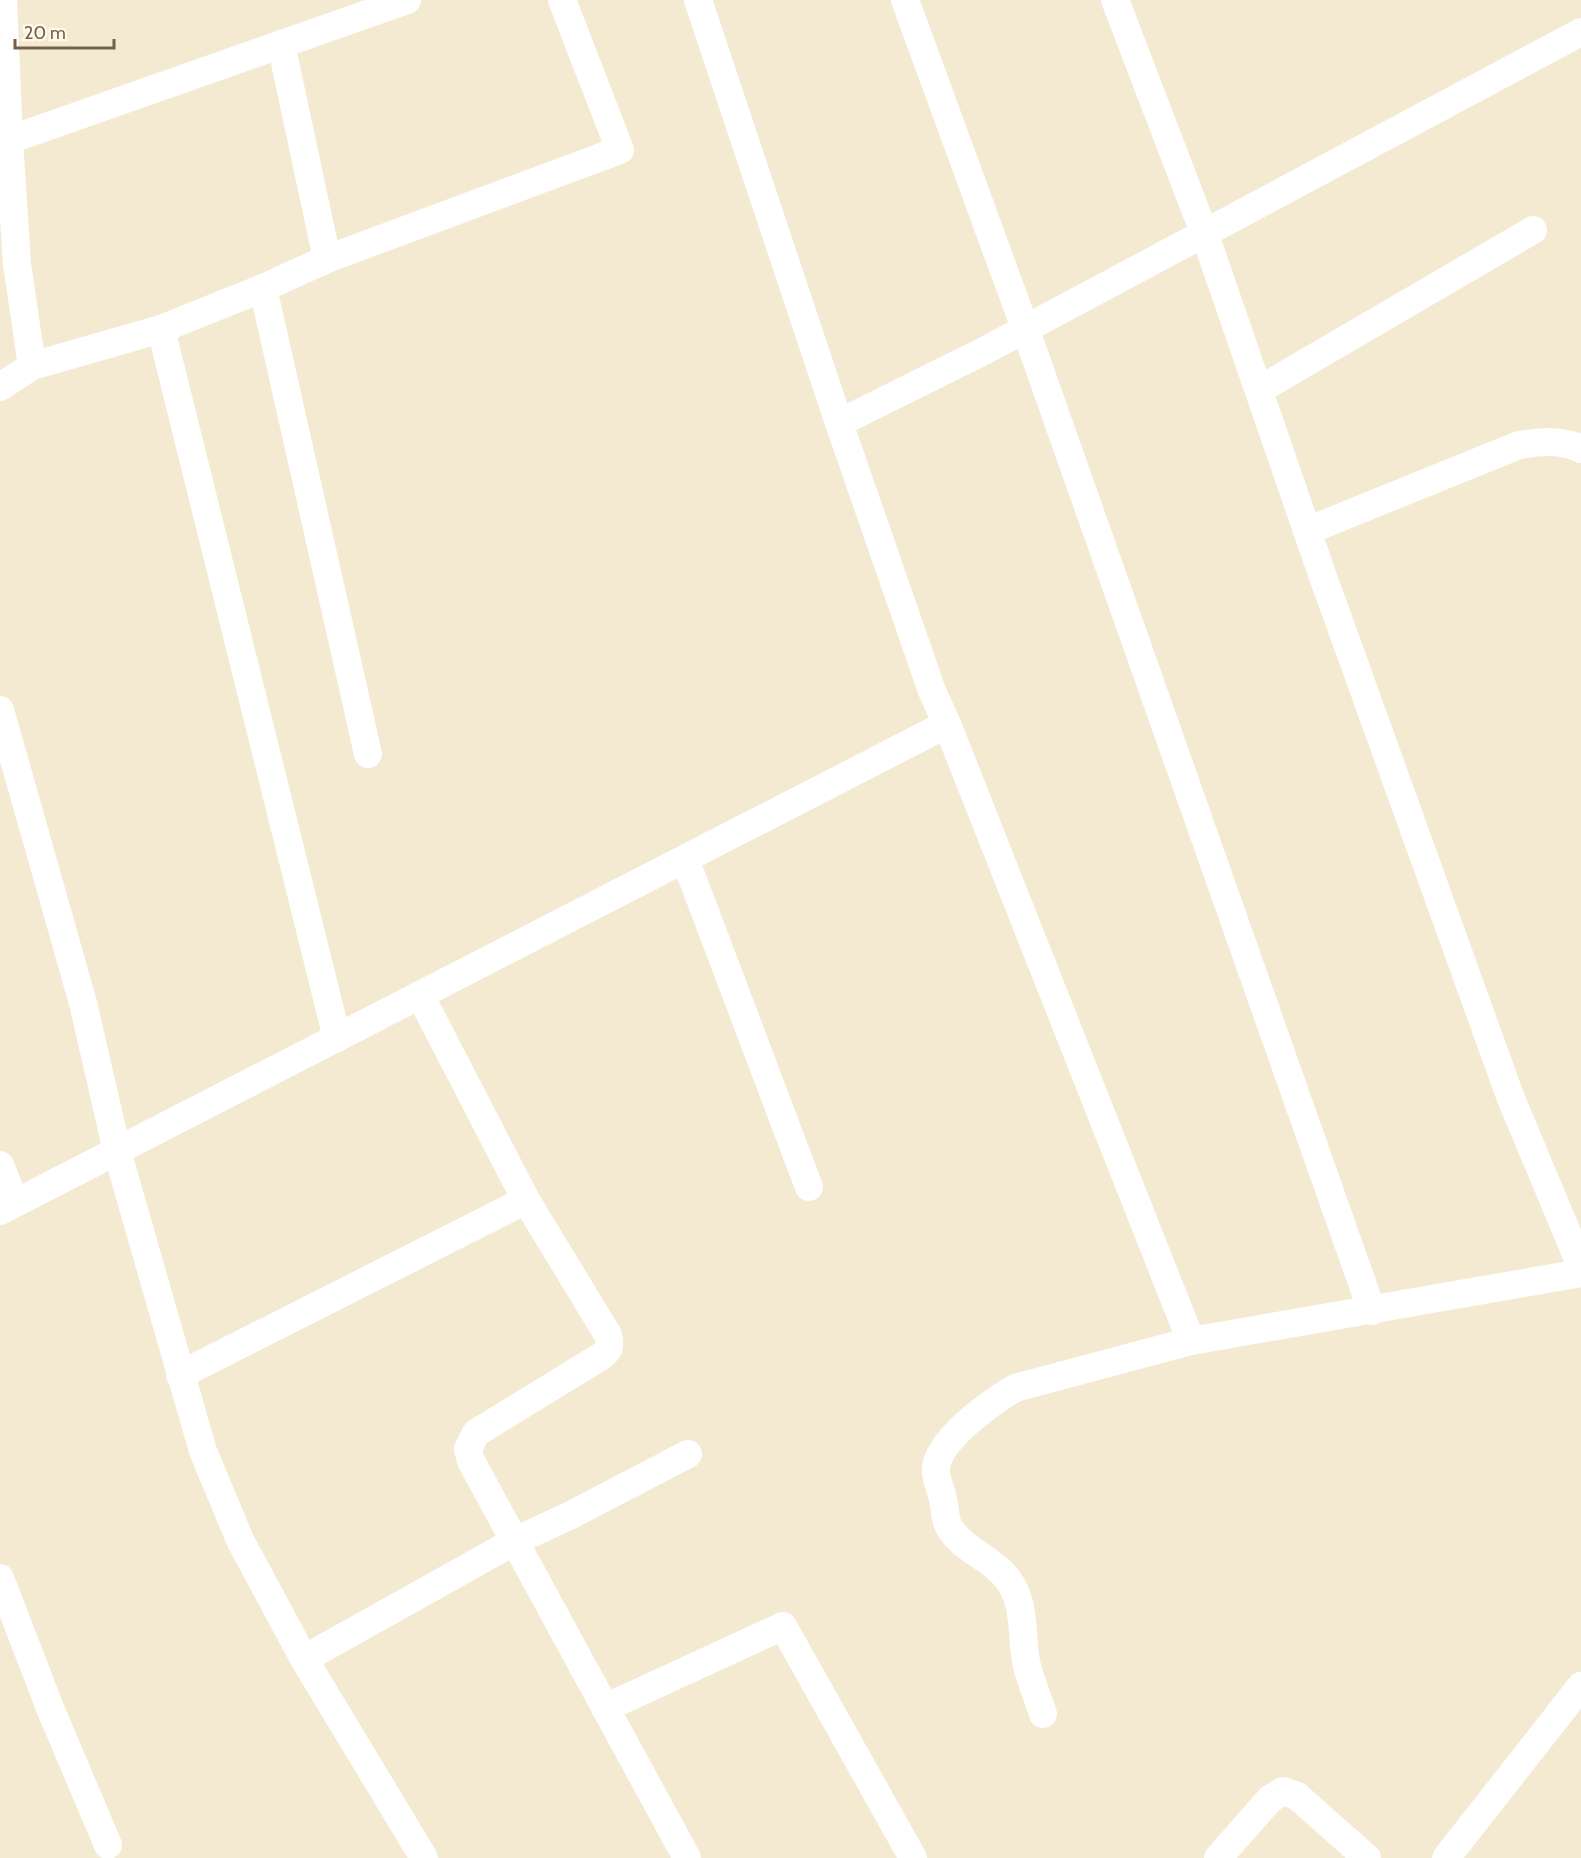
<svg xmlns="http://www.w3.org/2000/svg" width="1581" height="1858" font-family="Cabin,sans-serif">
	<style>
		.residential { fill: #f4ead2 }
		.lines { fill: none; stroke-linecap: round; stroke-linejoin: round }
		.minor { stroke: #fff; stroke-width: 28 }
	</style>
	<rect width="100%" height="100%" fill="#fdf7e3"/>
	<!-- residential -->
	<rect class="residential" x="0" y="0" width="1581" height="1858"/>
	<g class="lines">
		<!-- minor -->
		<g class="minor">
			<polyline points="3,0 9,140 17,264 32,366"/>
			<polyline points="698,0 839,423"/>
			<polyline points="905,0 1025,328 1372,1311"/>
			<polyline points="1115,0 1205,235 1322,574 1510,1096 1581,1266"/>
			<polyline points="281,44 327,259"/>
			<polyline points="9,140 407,0"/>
			<polyline points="263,288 368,754"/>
			<polyline points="161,329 337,1038"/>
			<polyline points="0,387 32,366 161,329 263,288 327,259 620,150 562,0"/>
			<polyline points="1259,390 1533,230"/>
			<path d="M 1307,531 L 1519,445 C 1540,442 1562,439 1581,449"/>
			<polyline points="0,710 83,1003 117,1151 203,1451 240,1540 304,1659 424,1858"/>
			<polyline points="947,724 1191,1341"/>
			<polyline points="685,859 809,1187"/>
			<polyline points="0,1165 15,1203"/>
			<path d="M 526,1200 L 608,1335 C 611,1346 609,1351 600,1357 L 476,1433 L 468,1449 L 471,1461 L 687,1858"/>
			<polyline points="0,1211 947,724 932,691 839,423 984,351 1581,32"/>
			<polyline points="180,1375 526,1200 420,995"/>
			<polyline points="0,1578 50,1708 108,1845"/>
			<polyline points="304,1659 515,1541 571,1515 688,1454"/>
			<polyline points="605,1708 783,1626 913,1858"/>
			<path d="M 1043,1714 C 1038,1698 1031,1682 1027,1666 C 1020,1638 1027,1606 1009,1581 C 994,1559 966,1552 951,1530 C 945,1523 945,1508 943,1499 C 941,1490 937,1481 936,1473 C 933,1442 992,1402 1015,1388 L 1191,1341 L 1581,1273"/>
			<polyline points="1218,1858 1270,1799 1283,1791 1297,1796 1367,1858"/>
			<polyline points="1446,1858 1581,1686"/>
		</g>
	</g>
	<!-- scale -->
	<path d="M15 39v9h99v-9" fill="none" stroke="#756049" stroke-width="3"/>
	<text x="24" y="39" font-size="18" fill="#756049" stroke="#fffaea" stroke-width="4.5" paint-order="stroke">20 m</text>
</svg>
